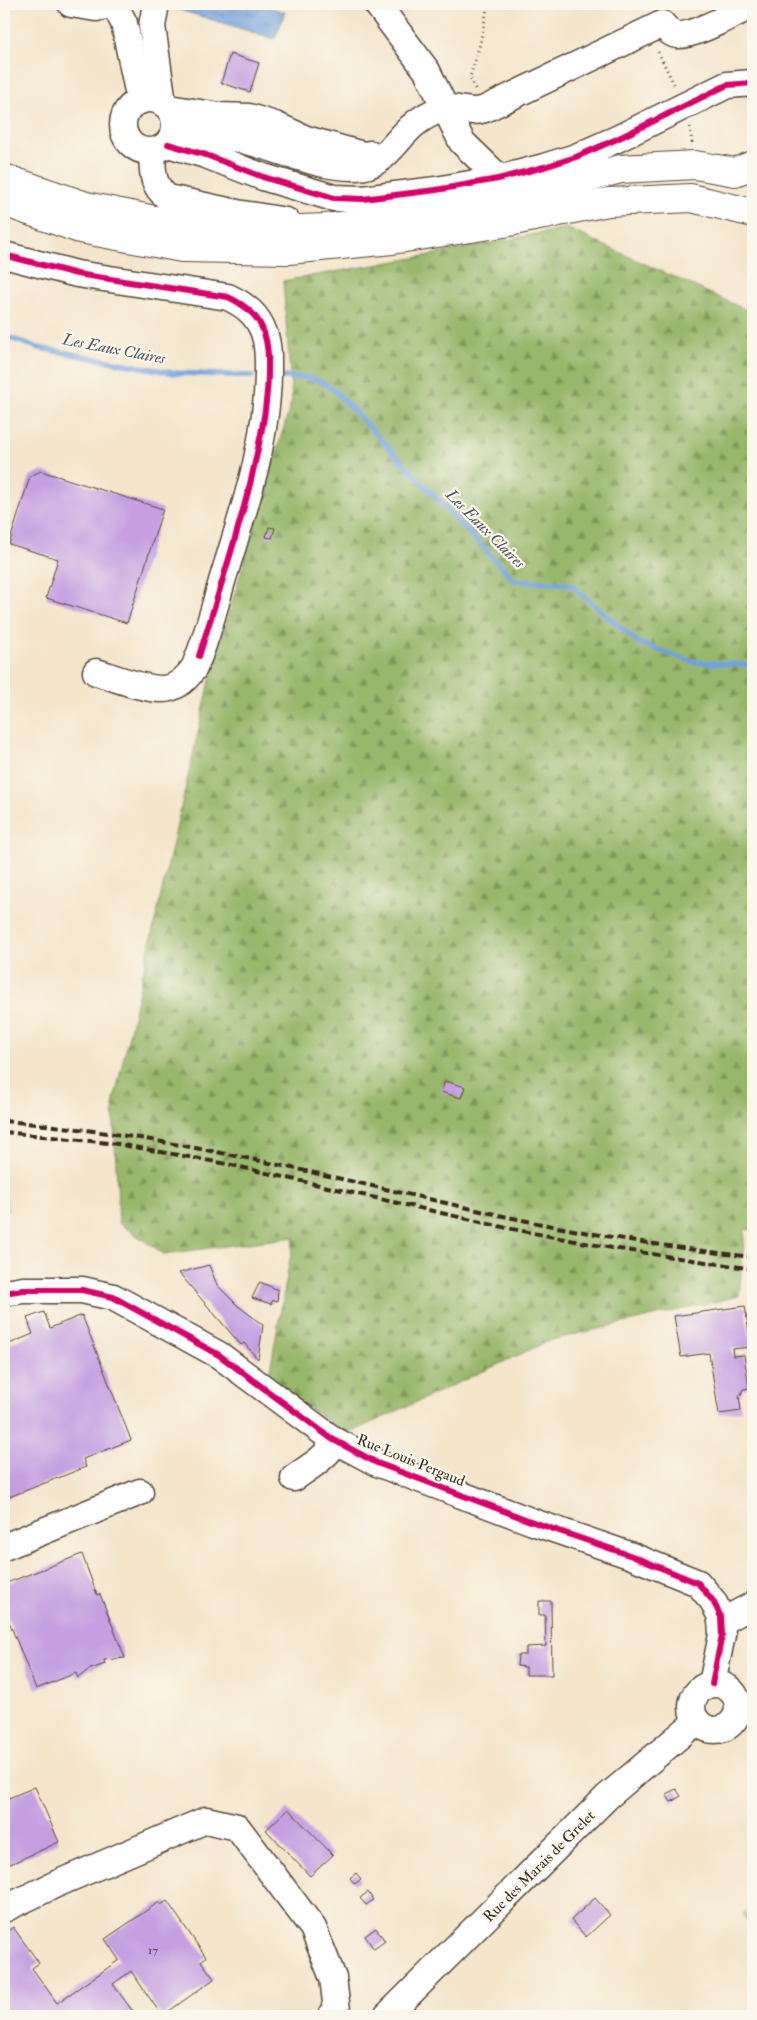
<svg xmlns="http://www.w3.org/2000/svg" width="757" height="2020" font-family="'IM FELL Double Pica',serif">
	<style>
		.forest { fill: url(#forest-firs); stroke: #697044 }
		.garden { fill: #bfd67a; stroke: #7d804c }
		.water { fill: url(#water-ripples); stroke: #57667c }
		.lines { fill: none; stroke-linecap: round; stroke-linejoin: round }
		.stream { stroke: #73a1db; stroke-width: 5.5 }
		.building { fill: #c59fe1 }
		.minor-casing { stroke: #574638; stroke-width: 29 }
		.major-casing { stroke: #574638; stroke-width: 30 }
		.path { stroke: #574638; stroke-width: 3; stroke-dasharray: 1 4; stroke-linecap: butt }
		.minor { stroke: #fff; stroke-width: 26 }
		.major { stroke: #fff; stroke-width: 28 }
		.rail { stroke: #3b2a1e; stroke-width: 4; stroke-dasharray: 8 4; stroke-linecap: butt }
		.cycleway-casing { stroke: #fbf7ec; stroke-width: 9 }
		.cycleway { stroke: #d6006c; stroke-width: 6 }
		.labels { text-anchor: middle; stroke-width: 4.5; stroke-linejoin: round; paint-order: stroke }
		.number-label { font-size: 12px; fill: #5e474f }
		.street-label { font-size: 15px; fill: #3b2a1e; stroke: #fbf7ec }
		.water-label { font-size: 16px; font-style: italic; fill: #4f5460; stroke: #fbf7ec }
	</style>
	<defs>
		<pattern id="forest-firs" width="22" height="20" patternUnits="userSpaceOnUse" patternTransform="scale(1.25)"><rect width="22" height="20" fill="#97b76a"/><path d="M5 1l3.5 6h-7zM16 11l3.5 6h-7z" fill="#7c9557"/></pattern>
		<pattern id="water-ripples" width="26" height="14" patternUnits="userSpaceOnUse" patternTransform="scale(1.25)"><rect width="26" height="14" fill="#73a1db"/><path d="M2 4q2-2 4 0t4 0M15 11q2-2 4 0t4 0" fill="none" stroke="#6083b1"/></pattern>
	</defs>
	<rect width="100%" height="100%" fill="#fbf7ec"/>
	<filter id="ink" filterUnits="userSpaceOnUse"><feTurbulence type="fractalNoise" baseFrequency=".02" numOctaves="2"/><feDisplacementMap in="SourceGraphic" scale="10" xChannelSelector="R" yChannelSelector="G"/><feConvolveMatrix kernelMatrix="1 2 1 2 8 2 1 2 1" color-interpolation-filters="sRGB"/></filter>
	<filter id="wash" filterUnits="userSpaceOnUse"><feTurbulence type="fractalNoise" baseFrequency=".0096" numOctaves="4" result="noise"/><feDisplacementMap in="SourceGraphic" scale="20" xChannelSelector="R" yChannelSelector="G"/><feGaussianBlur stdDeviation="1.12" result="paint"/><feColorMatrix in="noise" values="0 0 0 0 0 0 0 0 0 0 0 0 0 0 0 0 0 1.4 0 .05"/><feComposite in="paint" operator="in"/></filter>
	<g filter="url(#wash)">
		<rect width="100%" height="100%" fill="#f4e5cb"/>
		<!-- forest -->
		<polygon class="forest" points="566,228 753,313 753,1230 745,1229 739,1296 551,1340 347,1434 268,1381 294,1237 164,1254 119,1223 113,1105 214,663 292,400 283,281 425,256"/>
		<!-- garden -->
		<polygon class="garden" points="753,1908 753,1933 743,1914"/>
		<!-- water -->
		<polygon class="water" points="175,4 259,4 285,12 275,39 173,8"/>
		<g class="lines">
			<!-- stream -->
			<g class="stream">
				<polyline points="4,336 39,348 174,373 252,376"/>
				<path d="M 283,377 C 307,377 315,376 335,391 L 514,580 L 570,584 L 639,643 L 693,662 L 753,665"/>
			</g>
		</g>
		<g id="blocks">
			<!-- building -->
			<g class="building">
				<polygon points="230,54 259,63 250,92 221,83"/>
				<polygon points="41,471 163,509 127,623 46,598 58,559 9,544 30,476"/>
				<polygon points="269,527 275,528 272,538 266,537"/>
				<polygon points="445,1081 465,1087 461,1098 441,1092"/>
				<polygon points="4,1190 8,1211 4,1211"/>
				<polygon points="209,1265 217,1285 237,1305 263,1325 258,1359 244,1343 241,1345 179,1273"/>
				<polygon points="260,1282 278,1290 277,1301 273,1300 271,1304 252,1298"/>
				<polygon points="745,1306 751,1347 732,1349 733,1356 744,1355 749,1388 743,1389 741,1395 739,1395 741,1411 719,1414 709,1353 681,1357 674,1316"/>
				<polygon points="44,1312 50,1328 82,1315 131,1440 83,1459 86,1467 4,1499 4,1346 33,1334 27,1318"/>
				<polygon points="82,1554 97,1595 100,1594 125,1658 104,1660 105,1664 88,1670 78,1678 76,1673 36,1689 4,1609 4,1584"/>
				<polygon points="539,1601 551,1601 552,1675 526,1675 526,1667 517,1666 518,1655 526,1655 526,1647 546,1646 545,1615 539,1615"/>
				<polygon points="35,1787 59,1842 4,1867 4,1800"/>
				<polygon points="676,1789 681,1796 671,1802 666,1794"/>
				<polygon points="288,1809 333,1855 310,1876 266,1830"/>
				<polygon points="356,1873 361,1879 355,1884 350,1878"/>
				<polygon points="368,1892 373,1900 366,1905 360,1898"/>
				<polygon points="595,1898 610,1915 586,1937 571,1920"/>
				<polygon points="167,1901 206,1957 201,1961 214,1979 162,2016 131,1971 113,1984 136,2016 4,2016 4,1934 13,1927 39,1963 32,1968 57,2003 119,1960 105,1939 159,1902 161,1905"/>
				<polygon points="376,1928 385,1941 374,1949 365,1936"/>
			</g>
		</g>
	</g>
	<g filter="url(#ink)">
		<use href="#blocks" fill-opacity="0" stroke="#574638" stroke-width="1"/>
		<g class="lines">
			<!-- minor casing -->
			<g class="minor-casing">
				<g id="minor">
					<polyline points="71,4 96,8 114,4"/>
					<polyline points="114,4 124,23 140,101"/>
					<polyline points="156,4 152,26 163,103"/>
					<polyline points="377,4 427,71 462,142 493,172 498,179"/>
					<path d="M 662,24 C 666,28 670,34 677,35 C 693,37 737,12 753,5"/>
					<circle cx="149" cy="125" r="26"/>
					<polyline points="169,108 219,116 249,117 275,125 306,139 363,155 371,154"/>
					<path d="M 175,133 C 197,132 221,135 243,140 C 280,149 315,167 354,167 C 387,168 396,135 420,120 C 426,116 440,108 448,108 C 462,108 470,114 485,109 L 662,24"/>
					<polyline points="168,144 206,155 263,177 334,198 363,199 436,190 498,179 544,167 576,157 617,139 727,85 753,83"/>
					<path d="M 152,152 C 153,171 151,185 168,198 L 237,213 L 286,221"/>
					<path d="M 4,255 L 77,274 L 228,297 C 245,305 258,315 264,333 C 269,346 268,361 268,374 C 267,444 243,512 223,578 C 214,608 207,639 194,668 C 187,678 176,689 162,689 C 142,689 116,678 96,672"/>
					<polyline points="4,1293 23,1290 82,1290 113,1297 219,1355 332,1439 377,1463 533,1522 632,1556 698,1583 713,1601 721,1617 722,1635 712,1684"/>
					<polyline points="294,1478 317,1462 328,1452 332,1439"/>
					<polyline points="4,1547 140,1492"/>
					<polyline points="721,1622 753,1605"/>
					<circle cx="715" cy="1707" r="23"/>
					<polyline points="4,1909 54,1885 206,1820 237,1827 313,1928 333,1978 337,2010 331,2016"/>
					<polyline points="387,2016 607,1797 697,1721"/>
				</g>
			</g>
			<!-- major casing -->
			<g class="major-casing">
				<g id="major">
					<polyline points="4,178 86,206 189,227 275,230 326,228 460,211 519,197 620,169 695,165 735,172 753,165"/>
					<polyline points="4,202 80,229 182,248 289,250 392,240 504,223 608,202 691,198 753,213"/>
				</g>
			</g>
			<!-- path -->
			<g class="path">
				<polyline points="658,52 675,86"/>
				<polyline points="475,89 470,77 480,44 488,4"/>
				<polyline points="690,127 692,143"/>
			</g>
			<!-- minor -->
			<use href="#minor" class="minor"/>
			<!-- major -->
			<use href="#major" class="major"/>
			<!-- rail -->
			<g class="rail">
				<path d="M 4,1121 C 175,1135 340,1180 508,1217 C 588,1234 671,1248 753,1257"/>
				<polyline points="4,1132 118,1144 227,1164 507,1228 612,1248 753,1269"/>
			</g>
			<!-- cycleway casing -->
			<g class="cycleway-casing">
				<g id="cycleway">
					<polyline points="168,144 206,155 263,177 334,198 363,199 436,190 498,179 544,167 576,157 617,139 727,85 753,83"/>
					<path d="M 4,255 L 77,274 L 228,297 C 245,305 258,315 264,333 C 269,347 268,361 268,375 C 267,411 259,445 251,480 C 236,540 217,598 199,656"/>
					<polyline points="4,1293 23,1290 82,1290 113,1297 219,1355 332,1439 377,1463 533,1522 632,1556 698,1583 713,1601 721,1617 722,1635 712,1684"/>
				</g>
			</g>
			<!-- cycleway -->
			<use href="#cycleway" class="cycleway"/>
		</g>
	</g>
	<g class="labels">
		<!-- number labels -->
		<g class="number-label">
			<text x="153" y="1954">17</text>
		</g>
		<!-- street labels -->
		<g class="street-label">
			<text transform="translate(411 1460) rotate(22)" y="5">Rue Louis Pergaud</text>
			<text transform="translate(539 1866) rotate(-45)" y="5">Rue des Marais de Grelet</text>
		</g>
		<!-- water labels -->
		<g class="water-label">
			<text transform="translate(114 348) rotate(11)" y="6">Les Eaux Claires</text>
			<text transform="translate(486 528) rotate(45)" y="6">Les Eaux Claires</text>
		</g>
	</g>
	<!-- margin -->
	<rect width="757" height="2020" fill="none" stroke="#fbf7ec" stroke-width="20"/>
</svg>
